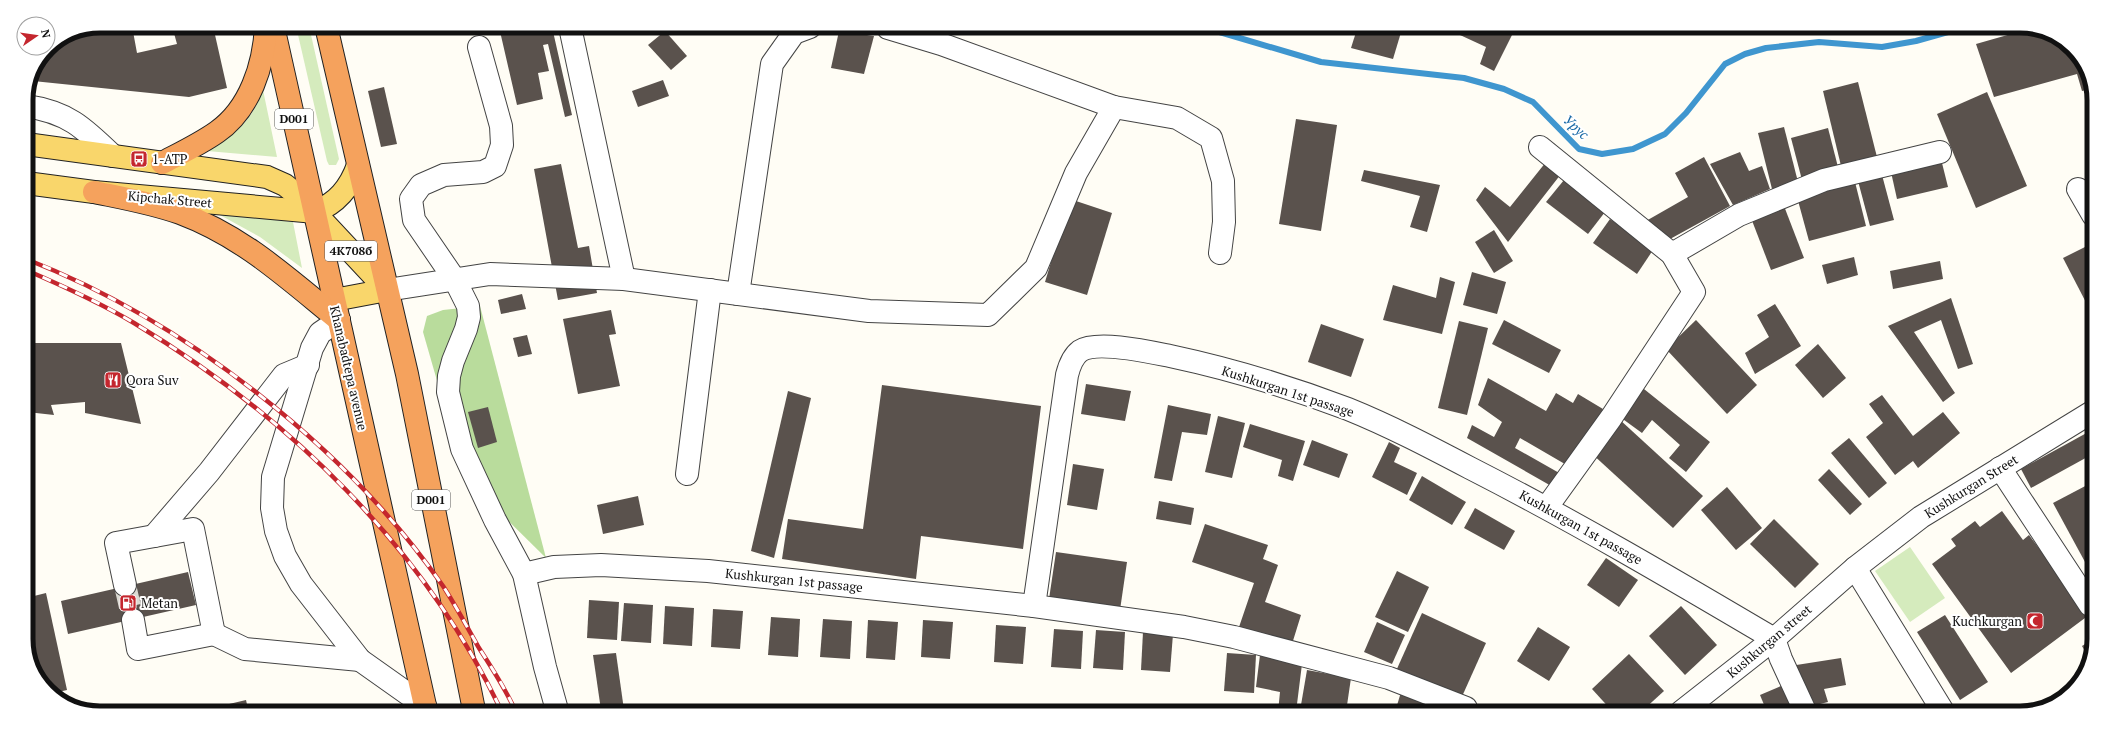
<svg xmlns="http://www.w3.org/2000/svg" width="2120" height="739" font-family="'PT Serif',serif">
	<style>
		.green { fill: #d5ebbd }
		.forest { fill: #b9dc9c }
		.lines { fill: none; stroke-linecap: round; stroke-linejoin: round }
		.stream { stroke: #3f96cf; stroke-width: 6 }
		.building { fill: #5a524d }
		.minor-tunnel { stroke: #dbdad3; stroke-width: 22; stroke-dasharray: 22 11; stroke-linecap: butt }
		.minor-casing { stroke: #444; stroke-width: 24 }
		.major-casing { stroke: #222; stroke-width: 24 }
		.highway-casing { stroke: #222; stroke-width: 24 }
		.minor { stroke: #fff; stroke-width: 22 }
		.major { stroke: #f9d66b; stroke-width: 22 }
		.highway { stroke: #f5a25d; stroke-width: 22 }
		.rail-casing { stroke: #c4262e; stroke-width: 4.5 }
		.rail { stroke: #fff; stroke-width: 3; stroke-dasharray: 9; stroke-linecap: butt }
		.labels { text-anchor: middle; stroke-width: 4; stroke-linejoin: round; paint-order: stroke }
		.shield { fill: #fff; stroke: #585858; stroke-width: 1 }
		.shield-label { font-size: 12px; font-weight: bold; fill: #111 }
		.poi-label { font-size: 13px; fill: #111; stroke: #fff; text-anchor: start }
		.street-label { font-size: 13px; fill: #111; stroke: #fff }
		.water-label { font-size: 14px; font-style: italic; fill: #1768a6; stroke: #fff }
		.rim { fill: none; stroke: #111; stroke-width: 5 }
	</style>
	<rect width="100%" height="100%" fill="#fffdf5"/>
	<!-- green -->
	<g class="green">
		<polygon points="296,26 309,26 339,159 336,165 329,165 327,161"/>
		<path d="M 263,90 L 277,157 L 207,151 C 234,137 253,119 263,90 Z"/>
		<polygon points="225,214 293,222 302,268 260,237 220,215"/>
		<polygon points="1910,547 1945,598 1910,622 1875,571"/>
	</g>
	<!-- forest -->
	<polygon class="forest" points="480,306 546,558 465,478 423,332 427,316 443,310"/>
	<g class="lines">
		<!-- stream -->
		<polyline class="stream" points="1206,28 1321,62 1464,78 1504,89 1533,102 1579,149 1602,154 1633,149 1665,134 1686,113 1725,64 1745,54 1766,48 1819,42 1882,47 1916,41 1955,30"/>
	</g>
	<!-- building -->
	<g class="building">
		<polygon points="100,26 132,26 137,53 177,44 172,26 213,26 227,88 189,97 33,81 48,48 72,32"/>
		<polygon points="499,27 552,27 572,115 565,117 548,44 543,45 549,71 538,73 543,99 517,105"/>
		<polygon points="636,27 644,27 638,31"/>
		<polygon points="1357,29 1402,29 1393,59 1351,48"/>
		<polygon points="1447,29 1515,29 1494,71 1480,64 1486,47"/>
		<polygon points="2025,30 2043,30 2079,55 2091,89 2082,91 2077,74 1994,97 1976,44"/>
		<polygon points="665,31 687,56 671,70 648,45"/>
		<polygon points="839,31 874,36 864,74 831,68"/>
		<polygon points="663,80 669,96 638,107 632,91"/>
		<polygon points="1858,82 1878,161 1842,170 1823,91"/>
		<polygon points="384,87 397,144 381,147 368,91"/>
		<polygon points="1987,92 2027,186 1976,208 1937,114"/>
		<polygon points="1296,119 1337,125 1321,231 1279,224"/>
		<polygon points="1784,127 1798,182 1772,189 1758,133"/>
		<polygon points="1828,128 1839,171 1802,180 1791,138"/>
		<polygon points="1740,152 1749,171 1762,166 1770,189 1733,205 1710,164"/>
		<polygon points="1704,157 1730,206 1661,244 1639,225 1688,197 1675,173"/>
		<polygon points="1941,159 1948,187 1897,199 1891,172"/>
		<polygon points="1546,162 1561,174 1508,242 1476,200 1485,187 1510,207"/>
		<polygon points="561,164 578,248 589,246 597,293 558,300 534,169"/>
		<polygon points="1364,170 1440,185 1427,232 1410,227 1420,196 1361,181"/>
		<polygon points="1882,175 1894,220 1870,226 1858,181"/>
		<polygon points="1564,180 1605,212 1588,234 1546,202"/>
		<polygon points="1855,182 1866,226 1809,241 1797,197"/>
		<polygon points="1070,199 1112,213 1087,295 1045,282"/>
		<polygon points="1784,206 1804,258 1771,270 1751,218"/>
		<polygon points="1610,219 1653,250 1637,274 1593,243"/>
		<polygon points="1494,230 1513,261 1494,273 1475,242"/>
		<polygon points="2093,243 2093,278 2092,314 2063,258"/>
		<polygon points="1854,257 1858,275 1827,284 1822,265"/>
		<polygon points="1940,261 1943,279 1893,289 1890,271"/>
		<polygon points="1472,272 1506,282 1497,314 1463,305"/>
		<polygon points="1440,277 1455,282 1442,334 1383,320 1393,285 1436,298"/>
		<polygon points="522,294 526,309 501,314 498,300"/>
		<polygon points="1951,298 1973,364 1958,369 1941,320 1914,332 1955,393 1943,402 1888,326"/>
		<polygon points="1775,304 1801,346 1755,374 1745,353 1769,337 1757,315"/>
		<polygon points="611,310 616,334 609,335 620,386 578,394 563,319"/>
		<polygon points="1504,320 1561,350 1549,373 1492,344"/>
		<polygon points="1696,320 1757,385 1727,414 1666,349"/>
		<polygon points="1459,321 1488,328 1467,415 1438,408"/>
		<polygon points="1321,324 1364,339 1351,377 1308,362"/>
		<polygon points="26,334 34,335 33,343 121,343 141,424 85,413 85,402 51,405 54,415 27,412"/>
		<polygon points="527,335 532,354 518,357 513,338"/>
		<polygon points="1818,344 1846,378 1823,398 1795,365"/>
		<polygon points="1488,378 1546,411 1556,393 1573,403 1578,394 1603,409 1570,467 1520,438 1515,448 1561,474 1553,487 1467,438 1472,425 1494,437 1502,422 1478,405"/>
		<polygon points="1086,384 1131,391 1125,421 1081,414"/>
		<polygon points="882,385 1041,406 1023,549 921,536 916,579 782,559 788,519 863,529"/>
		<polygon points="1639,385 1710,442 1686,472 1669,458 1680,445 1652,420 1642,433 1620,417"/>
		<polygon points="788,391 811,398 774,558 751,551"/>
		<polygon points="1882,395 1913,436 1943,412 1960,433 1918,468 1913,461 1895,475 1866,437 1883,423 1869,404"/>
		<polygon points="1168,405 1211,414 1207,435 1182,432 1172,481 1154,478"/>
		<polygon points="488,407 497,442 478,448 468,412"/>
		<polygon points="1218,416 1245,423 1232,478 1205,472"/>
		<polygon points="1619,419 1703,496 1673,528 1590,452"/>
		<polygon points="1250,424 1305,441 1293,481 1278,476 1282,460 1243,447"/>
		<polygon points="2092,430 2091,455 2031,488 2021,469"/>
		<polygon points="1849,438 1887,483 1869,498 1831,453"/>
		<polygon points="1312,440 1348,454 1339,478 1303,465"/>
		<polygon points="1389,442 1400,448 1394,462 1417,473 1407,495 1372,477"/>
		<polygon points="1073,464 1104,469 1097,510 1067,505"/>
		<polygon points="1829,469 1862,504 1850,515 1818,480"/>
		<polygon points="26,472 32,495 26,496"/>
		<polygon points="1422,476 1466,502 1452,525 1409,500"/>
		<polygon points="2091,483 2091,573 2053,503"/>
		<polygon points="1727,487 1762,528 1736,550 1701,510"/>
		<polygon points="638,496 644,525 603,534 597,505"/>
		<polygon points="1159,501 1194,508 1191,525 1156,519"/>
		<polygon points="1475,508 1515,531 1504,550 1464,528"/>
		<polygon points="2002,511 2023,540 2029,535 2089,615 2011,673 1932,564 1956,546 1951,539 1975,521 1980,527"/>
		<polygon points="1774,519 1819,564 1795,588 1750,544"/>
		<polygon points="1205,524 1268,545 1263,559 1278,565 1265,602 1301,615 1292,644 1238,630 1254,583 1192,562"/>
		<polygon points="1056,552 1127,562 1120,610 1049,599"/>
		<polygon points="1606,558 1638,580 1619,607 1587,585"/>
		<polygon points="1397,571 1429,587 1408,632 1375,617"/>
		<polygon points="188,572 196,605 68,634 61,601"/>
		<polygon points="46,593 67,690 54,693 41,684 26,644 26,598"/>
		<polygon points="589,600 619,602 617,640 587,638"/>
		<polygon points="624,603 653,605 651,643 621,641"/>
		<polygon points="665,606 694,608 692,646 663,644"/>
		<polygon points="1681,606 1717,645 1685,675 1649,636"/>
		<polygon points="713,609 743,611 740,649 711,647"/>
		<polygon points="1422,613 1486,643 1460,701 1396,671"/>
		<polygon points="1945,615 1988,682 1960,700 1917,632"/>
		<polygon points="771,617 800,619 798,657 768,655"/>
		<polygon points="823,619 852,621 850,659 820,657"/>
		<polygon points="868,620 898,622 895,660 866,658"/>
		<polygon points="923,620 953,622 950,659 921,657"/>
		<polygon points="1377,622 1405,635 1392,664 1364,652"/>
		<polygon points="996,625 1026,627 1023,664 994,662"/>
		<polygon points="1538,627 1570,647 1549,681 1517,661"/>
		<polygon points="1054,629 1083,631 1081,669 1051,667"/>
		<polygon points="1096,630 1125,632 1123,670 1093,668"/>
		<polygon points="1143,632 1173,634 1170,672 1141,670"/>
		<polygon points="2090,641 2090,660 2082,646"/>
		<polygon points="616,653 624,710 601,710 593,655"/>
		<polygon points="1227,653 1256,655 1254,693 1224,691"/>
		<polygon points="1629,654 1664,691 1641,712 1613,712 1592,689"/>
		<polygon points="1260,655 1302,664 1296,712 1278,712 1280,692 1256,687"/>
		<polygon points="1841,658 1846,685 1824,689 1828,702 1808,707 1790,666"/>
		<polygon points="1307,670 1351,678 1346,712 1301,705"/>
		<polygon points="1788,683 1800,713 1767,712 1760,695"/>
		<polygon points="1401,692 1452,712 1395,712"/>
		<polygon points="246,700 248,709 208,709"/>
		<polygon points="1996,705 2002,713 1984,713"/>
	</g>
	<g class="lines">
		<!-- minor-tunnel -->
		<polyline class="minor-tunnel" points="125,585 133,620"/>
		<!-- minor casing -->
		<g class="minor-casing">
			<g id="minor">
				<polyline points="570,27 624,279"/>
				<polyline points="888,28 941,44 1114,107 1177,118 1211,138 1223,181 1224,222 1220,253"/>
				<polyline points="479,47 501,126 502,145 495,166 483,172 444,175 421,185 411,199 414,220 455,280 468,306 469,317 466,329 453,361 449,376 448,392 462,449 495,520 524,574 545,667 557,710"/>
				<path d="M 26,106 C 68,112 84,128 113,156"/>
				<polyline points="1540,147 1672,254 1694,292 1611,418 1547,507"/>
				<polyline points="2078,189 2093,215"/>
				<polyline points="1672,254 1739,215 1824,180 1940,152"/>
				<polyline points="387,290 490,274 624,279 869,311 988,315 1036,268 1076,173 1114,107"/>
				<polyline points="738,294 772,64 794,33 810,27"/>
				<polyline points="339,320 320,333 312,348 273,477 272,508 276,531 285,556 301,584 360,660 425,706"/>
				<polyline points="2000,468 2090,605"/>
				<polyline points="687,474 710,290"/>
				<polyline points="154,536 209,472 284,375 308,365"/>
				<polyline points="1855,568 1944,713"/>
				<polyline points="524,574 554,567 601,565 708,571 1034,606 1184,627 1234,637 1389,678 1466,708"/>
				<polyline points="125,585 116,543 193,529 214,634 138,649 133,620"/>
				<path d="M 1034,606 L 1067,375 C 1069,367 1072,357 1080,351 C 1097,340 1150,352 1170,356 C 1231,369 1290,387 1348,409 C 1390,426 1430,447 1470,468 C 1574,521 1674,580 1774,639 L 1781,659 L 1806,713"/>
				<polyline points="214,634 245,649 360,660"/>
				<polyline points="1681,712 1774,639 1855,568 1921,517 2092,412"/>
			</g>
		</g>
		<!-- major casing -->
		<g class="major-casing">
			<g id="major">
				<polyline points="26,144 267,177 285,185 301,198 387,290"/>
				<path d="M 26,183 L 94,192 L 315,212 C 337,203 350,188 358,165"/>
				<polyline points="334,300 387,290"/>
			</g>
		</g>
		<!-- highway casing -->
		<g class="highway-casing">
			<g id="highway">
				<polyline points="273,26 426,710"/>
				<polyline points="326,26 407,374 474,710"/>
				<path d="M 162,163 C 181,153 200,144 217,132 C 250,109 264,65 266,26"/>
				<path d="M 94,192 C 123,198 152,203 180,213 C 244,237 287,278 339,320"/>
			</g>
		</g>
		<!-- minor -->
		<use href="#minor" class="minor"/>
		<!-- major -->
		<use href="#major" class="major"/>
		<!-- highway -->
		<use href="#highway" class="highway"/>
		<!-- rail casing -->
		<g class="rail-casing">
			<g id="rail">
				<path d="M 26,259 C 185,321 345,446 443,586 C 456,606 467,627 479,648 C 492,668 505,688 515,710"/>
				<path d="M 26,270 C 63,286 99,302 134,323 C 288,416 422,545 501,710"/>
			</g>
		</g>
		<!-- rail -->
		<use href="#rail" class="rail"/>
	</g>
	<!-- icons -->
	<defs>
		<g id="bus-square" transform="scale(0.9)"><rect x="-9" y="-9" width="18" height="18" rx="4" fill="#c4262e" stroke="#fff"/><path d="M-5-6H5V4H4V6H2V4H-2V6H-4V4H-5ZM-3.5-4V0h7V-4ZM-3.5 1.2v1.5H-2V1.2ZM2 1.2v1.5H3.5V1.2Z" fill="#fff"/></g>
		<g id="restaurant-square" transform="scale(0.9)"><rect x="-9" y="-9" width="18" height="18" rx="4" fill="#c4262e" stroke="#fff"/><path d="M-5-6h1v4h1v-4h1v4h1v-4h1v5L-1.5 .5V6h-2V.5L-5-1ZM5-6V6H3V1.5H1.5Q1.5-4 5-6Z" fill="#fff"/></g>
		<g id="fuel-square" transform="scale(0.9)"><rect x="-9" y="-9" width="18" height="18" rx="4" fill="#c4262e" stroke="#fff"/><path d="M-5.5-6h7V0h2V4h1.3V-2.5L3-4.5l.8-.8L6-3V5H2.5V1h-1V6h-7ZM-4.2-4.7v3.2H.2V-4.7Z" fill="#fff"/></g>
		<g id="mosque-square" transform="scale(0.9)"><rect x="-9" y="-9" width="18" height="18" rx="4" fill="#c4262e" stroke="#fff"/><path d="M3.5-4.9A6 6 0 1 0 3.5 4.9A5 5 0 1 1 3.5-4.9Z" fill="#fff"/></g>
	</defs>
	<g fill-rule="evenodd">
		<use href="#bus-square" x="139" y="159"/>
		<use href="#restaurant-square" x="113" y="380"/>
		<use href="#fuel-square" x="128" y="603"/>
		<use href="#mosque-square" x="2035" y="621"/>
	</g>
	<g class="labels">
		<!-- shield labels -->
		<g class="shield">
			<rect x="275" y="109" width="38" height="20" rx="3"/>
			<rect x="325" y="241" width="52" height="20" rx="3"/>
			<rect x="412" y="490" width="38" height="20" rx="3"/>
		</g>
		<g class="shield-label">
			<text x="294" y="123">D001</text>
			<text x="351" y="255">4К708б</text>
			<text x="431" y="504">D001</text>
		</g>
		<!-- poi labels -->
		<g class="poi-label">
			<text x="152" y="164">1-ATP</text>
			<text x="126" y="385">Qora Suv</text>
			<text x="141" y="608">Metan</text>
			<text x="2022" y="626" text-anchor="end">Kuchkurgan</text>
		</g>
		<!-- street labels -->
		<g class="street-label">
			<text transform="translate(170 199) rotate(5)" y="5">Kipchak Street</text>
			<text transform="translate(349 368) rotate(77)" y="5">Khanabadtepa avenue</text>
			<text transform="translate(1288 391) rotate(18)" y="5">Kushkurgan 1st passage</text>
			<text transform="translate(1971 486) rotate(-32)" y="5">Kushkurgan Street</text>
			<text transform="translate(1581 527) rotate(29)" y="5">Kushkurgan 1st passage</text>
			<text transform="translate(794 580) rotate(6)" y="5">Kushkurgan 1st passage</text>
			<text transform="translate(1769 641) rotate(-40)" y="5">Kushkurgan street</text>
		</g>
		<!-- water labels -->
		<g class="water-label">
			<text transform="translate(1576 127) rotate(42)" y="5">Урус</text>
		</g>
	</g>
	<!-- crop -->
	<path d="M0 0H2120V739H0ZM100 33H2020A67 67 0 0 1 2087 100V639A67 67 0 0 1 2020 706H100A67 67 0 0 1 33 639V100A67 67 0 0 1 100 33Z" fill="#fff" fill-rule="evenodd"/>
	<path class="rim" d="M100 33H2020A67 67 0 0 1 2087 100V639A67 67 0 0 1 2020 706H100A67 67 0 0 1 33 639V100A67 67 0 0 1 100 33Z"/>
	<!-- north arrow -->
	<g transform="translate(36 36) rotate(77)"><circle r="19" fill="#ffffff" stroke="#a0a0a0"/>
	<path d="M0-3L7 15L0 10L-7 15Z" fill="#c4262e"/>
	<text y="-6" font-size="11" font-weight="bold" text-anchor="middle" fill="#111111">N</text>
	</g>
</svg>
